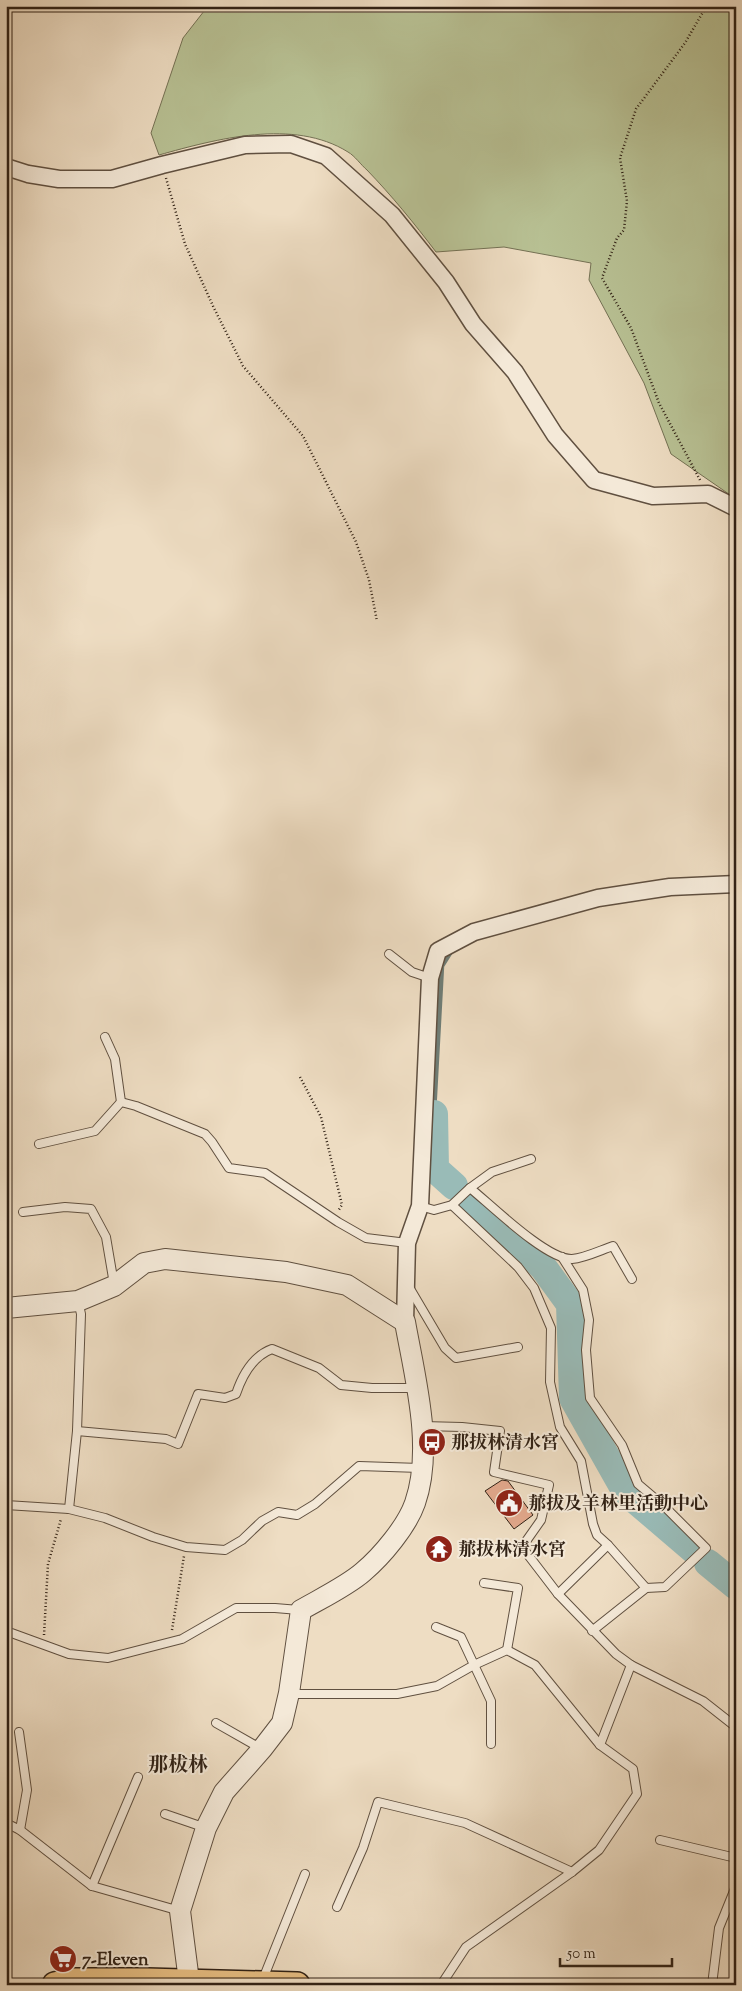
<svg xmlns="http://www.w3.org/2000/svg" width="742" height="1991" font-family="'Sorts Mill Goudy','Noto Serif TC',serif">
	<style>
		.green { fill: #b8c194; stroke: #747154 }
		.lines { fill: none; stroke-linecap: round; stroke-linejoin: round }
		.stream { stroke: #6f7d76; stroke-width: 4.5 }
		.river { stroke: #99bbb7; stroke-width: 28 }
		.building { fill: #e2a88c; stroke: #302115 }
		.service-casing { stroke: #605040; stroke-width: 10 }
		.minor-casing { stroke: #605040; stroke-width: 19 }
		.tertiary-casing { stroke: #605040; stroke-width: 22 }
		.primary-casing { stroke: #302115; stroke-width: 28 }
		.path { stroke: #302115; stroke-width: 2.5; stroke-dasharray: 1 2.5; stroke-linecap: butt }
		.service { stroke: #f4e9d8; stroke-width: 8 }
		.minor { stroke: #f4e9d8; stroke-width: 16 }
		.tertiary { stroke: #f4e9d8; stroke-width: 20 }
		.primary { stroke: #e7be82; stroke-width: 25 }
		.labels { text-anchor: middle; stroke-width: 4; stroke-linejoin: round; paint-order: stroke }
		.poi-label { font-size: 18px; font-weight: bold; fill: #302115; stroke: #f4e9d8; text-anchor: start }
		.quarter-label { font-size: 20px; font-weight: bold; fill: #302115; stroke: #f4e9d8 }
	</style>
	<rect width="100%" height="100%" fill="#eeddc3"/>
	<filter id="stains"><feTurbulence type="fractalNoise" baseFrequency=".004" numOctaves="4"/><feColorMatrix values="0 0 0 0 .2 0 0 0 0 .09 0 0 0 0 .02 0 0 0 .5 -.17"/></filter>
	<radialGradient id="worn" r=".72"><stop offset=".6" stop-color="#630" stop-opacity="0"/><stop offset="1" stop-color="#630" stop-opacity=".3"/></radialGradient>
	<!-- green -->
	<path class="green" d="M 208,6 L 736,6 L 736,499 L 671,454 L 644,383 L 589,280 L 591,263 L 504,247 L 436,252 C 414,223 392,196 367,170 C 361,165 355,156 348,152 C 294,118 216,139 159,155 L 151,133 L 183,38 Z"/>
	<g class="lines">
		<!-- stream -->
		<polyline class="stream" points="434,1114 442,966 452,950"/>
		<!-- river -->
		<g class="river">
			<polyline points="434,1114 435,1169 454,1186"/>
			<polyline points="472,1203 543,1267 570,1304 573,1398 626,1492 694,1550"/>
			<polyline points="708,1563 736,1586"/>
		</g>
	</g>
	<!-- building -->
	<polygon class="building" points="502,1480 508,1481 533,1515 514,1529 485,1491"/>
	<g class="lines">
		<!-- service casing -->
		<g class="service-casing">
			<g id="service">
				<polyline points="389,954 412,972 430,978"/>
				<polyline points="105,1037 115,1059 121,1102"/>
				<polyline points="39,1144 95,1131 121,1102 136,1106 205,1134 212,1142 229,1168 265,1173 338,1222 366,1238 407,1243"/>
				<path d="M 470,1188 C 491,1205 547,1260 572,1259 C 585,1258 601,1250 613,1246 L 632,1279"/>
				<polyline points="452,1205 518,1267 534,1288 551,1328 550,1382 560,1427 581,1461 593,1524 597,1535 608,1545 646,1588 665,1587 706,1548 664,1506 638,1484 622,1445 590,1398 586,1350 589,1320 583,1290 562,1257"/>
				<polyline points="420,1206 434,1210 452,1205 470,1188 492,1172 531,1159"/>
				<polyline points="23,1212 65,1207 91,1209 106,1237 114,1284"/>
				<polyline points="409,1287 445,1348 456,1358 518,1347"/>
				<polyline points="423,1426 462,1427 500,1431 494,1472 549,1485 541,1520 522,1547 558,1594 616,1654 631,1665 703,1701 736,1727"/>
				<path d="M 77,1431 L 166,1439 L 178,1444 L 198,1394 L 225,1398 L 236,1394 C 242,1376 253,1356 272,1349 L 319,1368 L 341,1385 L 372,1388 L 417,1388"/>
				<polyline points="6,1505 69,1509 105,1518 153,1537 186,1547 225,1550 242,1540 262,1521 278,1512 297,1515 315,1504 359,1466 420,1468"/>
				<polyline points="69,1509 77,1431 81,1314 78,1301"/>
				<polyline points="484,1583 518,1588 507,1650"/>
				<polyline points="558,1594 608,1545"/>
				<polyline points="436,1627 461,1637 491,1701 491,1744"/>
				<polyline points="6,1631 69,1654 108,1658 182,1639 236,1608 275,1608 299,1610"/>
				<polyline points="592,1631 646,1588"/>
				<polyline points="291,1694 397,1694 437,1686 474,1665 507,1650 535,1665 600,1745 633,1769 637,1794 599,1850 572,1872 466,1947 441,1985"/>
				<polyline points="216,1723 260,1748"/>
				<polyline points="19,1732 27,1790 20,1830"/>
				<polyline points="600,1745 631,1665"/>
				<polyline points="165,1814 206,1828"/>
				<polyline points="6,1823 20,1830 92,1886 180,1911"/>
				<polyline points="660,1840 736,1858"/>
				<polyline points="92,1886 138,1777"/>
				<polyline points="337,1907 363,1848 378,1802 465,1823 572,1872"/>
				<polyline points="263,1979 305,1874"/>
				<polyline points="712,1985 719,1928 736,1886"/>
			</g>
		</g>
		<!-- minor casing -->
		<g class="minor-casing">
			<g id="minor">
				<polyline points="6,167 28,174 59,179 112,179 162,165 245,145 291,144 326,156 392,215 446,282 473,324 515,372 555,435 594,480 653,496 708,494 736,508"/>
				<polyline points="405,1322 407,1243 420,1206 430,978 438,951 474,932 598,898 670,887 736,884"/>
			</g>
		</g>
		<!-- tertiary casing -->
		<g class="tertiary-casing">
			<path id="tertiary" d="M 6,1308 L 78,1301 L 114,1286 L 144,1263 L 165,1259 L 286,1272 L 347,1285 L 405,1322 C 415,1378 434,1448 415,1503 C 407,1526 382,1556 363,1572 C 347,1586 320,1599 301,1610 L 289,1693 L 282,1723 L 262,1749 L 224,1792 L 206,1828 L 180,1911 L 189,1981"/>
		</g>
		<!-- primary casing -->
		<g class="primary-casing">
			<polyline id="primary" points="55,1985 72,1981 147,1981 297,1985"/>
		</g>
		<!-- path -->
		<g class="path">
			<polyline points="166,178 185,244 213,306 243,366 303,436 356,542 369,580 377,621"/>
			<polyline points="700,480 659,403 631,328 602,278 617,238 624,230 627,201 620,158 636,109 685,43 703,12 711,6"/>
			<polyline points="300,1077 321,1117 342,1205 338,1211"/>
			<polyline points="172,1630 184,1556"/>
			<polyline points="44,1635 48,1564 61,1519"/>
		</g>
		<!-- service -->
		<use href="#service" class="service"/>
		<!-- minor -->
		<use href="#minor" class="minor"/>
		<!-- tertiary -->
		<use href="#tertiary" class="tertiary"/>
		<!-- primary -->
		<use href="#primary" class="primary"/>
	</g>
	<!-- icons -->
	<defs>
		<g id="bus-disc" transform="scale(1.4375)"><circle r="9.5" fill="#8f2418" stroke="#f4e9d8"/><path d="M-5-6H5V4H4V6H2V4H-2V6H-4V4H-5ZM-3.5-4V0h7V-4ZM-3.5 1.2v1.5H-2V1.2ZM2 1.2v1.5H3.5V1.2Z" fill="#fff"/></g>
		<g id="civic-disc" transform="scale(1.4375)"><circle r="9.5" fill="#8f2418" stroke="#f4e9d8"/><path d="M-.6-6.5H3V-4.5H.6V-3L4-1V1h2V6H-6V1h2V-1L-.6-3ZM-1.2 2.5V6h2.4V2.5Z" fill="#fff"/></g>
		<g id="temple-disc" transform="scale(1.4375)"><circle r="9.5" fill="#8f2418" stroke="#f4e9d8"/><path d="M0-6L5-2H3V0L6.5 2.5H4V6H1.5V3h-3V6H-4V2.5H-6.5L-3 0V-2H-5Z" fill="#fff"/></g>
		<g id="supermarket-disc" transform="scale(1.4375)"><circle r="9.5" fill="#8f2418" stroke="#f4e9d8"/><path d="M-6-5.5h2.5l.6 2H6L4.5 2H-2.5L-4.4-4H-6ZM-1.5 3.2a1.3 1.3 0 1 0 .1 0ZM3 3.2a1.3 1.3 0 1 0 .1 0Z" fill="#fff"/></g>
	</defs>
	<g fill-rule="evenodd">
		<use href="#bus-disc" x="432" y="1442"/>
		<use href="#civic-disc" x="509" y="1503"/>
		<use href="#temple-disc" x="439" y="1549"/>
		<use href="#supermarket-disc" x="63" y="1959"/>
	</g>
	<g class="labels">
		<!-- poi labels -->
		<g class="poi-label">
			<text x="451" y="1448">那拔林清水宮</text>
			<text x="528" y="1509">𦰡拔及羊林里活動中心</text>
			<text x="458" y="1555">𦰡拔林清水宮</text>
			<text x="82" y="1965">7-Eleven</text>
		</g>
		<!-- quarter labels -->
		<g class="quarter-label">
			<text x="178" y="1771">那柭林</text>
		</g>
	</g>
	<!-- margin -->
	<rect width="742" height="1991" fill="none" stroke="#eeddc3" stroke-width="25"/>
	<rect x="8" y="8" width="727" height="1976" fill="none" stroke="#302115" stroke-width="2.5"/>
	<rect x="12" y="12" width="717" height="1966" fill="none" stroke="#302115"/>
	<!-- scale -->
	<path d="M560 1958v8h112v-8" fill="none" stroke="#302115" stroke-width="2.5"/>
	<text x="567" y="1958" font-size="15" fill="#302115" stroke="#f4e9d8" stroke-width="4" paint-order="stroke">50 m</text>
	<rect width="100%" height="100%" filter="url(#stains)"/>
	<rect width="100%" height="100%" fill="url(#worn)"/>
</svg>
